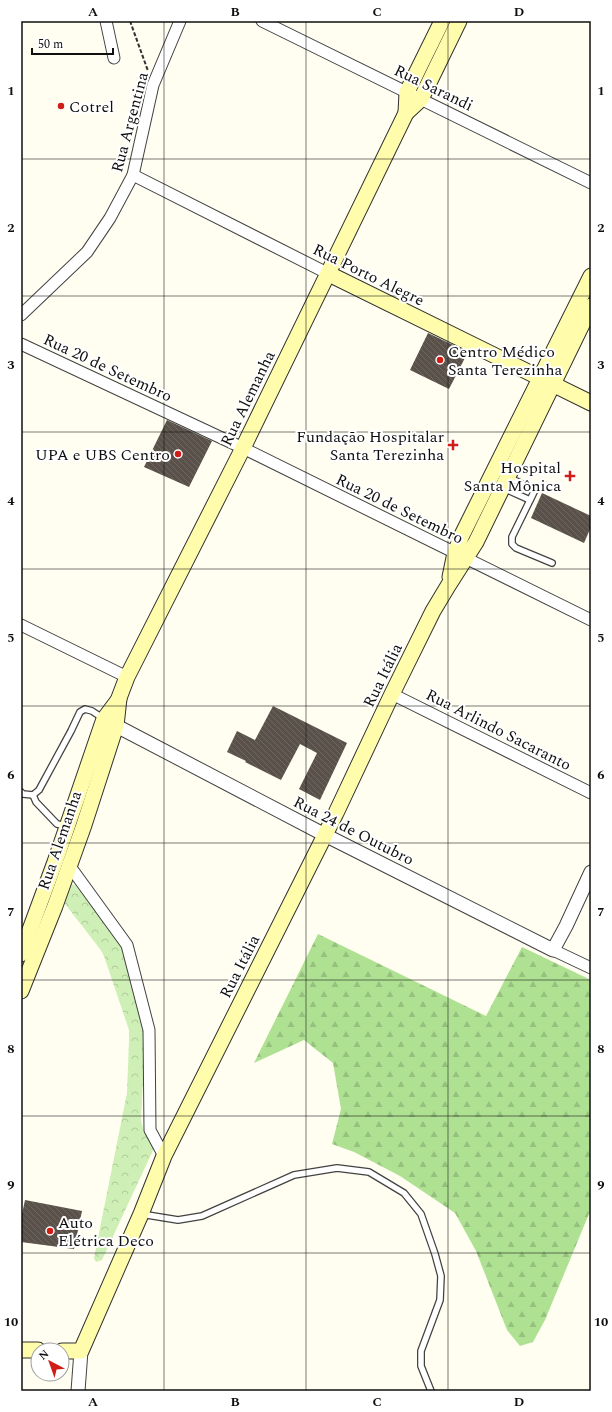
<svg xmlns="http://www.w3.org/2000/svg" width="612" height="1412" font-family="Spectral,serif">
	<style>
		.forest { fill: url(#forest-firs) }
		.park { fill: url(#park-crowns) }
		.building { fill: url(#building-back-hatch) }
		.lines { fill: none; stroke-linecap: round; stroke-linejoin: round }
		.service-casing { stroke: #424242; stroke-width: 8 }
		.minor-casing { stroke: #424242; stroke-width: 13 }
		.tertiary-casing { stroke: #424242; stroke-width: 15 }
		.secondary-casing { stroke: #313131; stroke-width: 17 }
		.path { stroke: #313131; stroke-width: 2; stroke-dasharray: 4 2; stroke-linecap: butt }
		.service { stroke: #fff; stroke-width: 5.5 }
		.minor { stroke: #fff; stroke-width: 11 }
		.tertiary { stroke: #fff; stroke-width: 13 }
		.secondary { stroke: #fffdac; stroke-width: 15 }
		.grid { fill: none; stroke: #0f0f0f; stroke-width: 1; stroke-opacity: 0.55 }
		.poi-dot { fill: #d01e16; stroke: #fff; stroke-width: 1.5 }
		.labels { text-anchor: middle; stroke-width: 4; stroke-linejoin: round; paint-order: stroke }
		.street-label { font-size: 16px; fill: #0f0f0f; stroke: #fff }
		.poi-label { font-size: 16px; fill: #0f0f0f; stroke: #fff; text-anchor: start }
		.neatline { fill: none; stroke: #0f0f0f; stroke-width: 1.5 }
		.grid-label { font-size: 13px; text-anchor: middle; font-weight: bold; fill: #0f0f0f }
	</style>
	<defs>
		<pattern id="forest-firs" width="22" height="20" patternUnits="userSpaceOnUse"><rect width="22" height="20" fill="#afe193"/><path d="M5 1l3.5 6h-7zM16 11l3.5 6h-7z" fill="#95c07e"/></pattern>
		<pattern id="park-crowns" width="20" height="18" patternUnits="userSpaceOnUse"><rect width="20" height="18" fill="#ceefb5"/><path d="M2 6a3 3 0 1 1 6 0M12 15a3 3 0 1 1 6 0" fill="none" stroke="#b0cc9a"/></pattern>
		<pattern id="building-back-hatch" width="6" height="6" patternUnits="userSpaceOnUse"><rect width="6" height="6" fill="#59514a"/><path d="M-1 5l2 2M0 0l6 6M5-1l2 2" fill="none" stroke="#6c6560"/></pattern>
	</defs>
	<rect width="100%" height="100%" fill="#fffef1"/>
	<!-- forest -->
	<polygon class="forest" points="318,934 486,1016 522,947 591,980 591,1209 545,1320 533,1342 520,1346 507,1330 476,1251 455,1213 400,1176 354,1152 332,1144 341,1109 333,1063 304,1040 254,1063"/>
	<!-- park -->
	<path class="park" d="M 71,884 L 75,885 L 119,941 L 122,949 L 144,1026 L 145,1039 L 141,1120 C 143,1131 147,1138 155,1146 L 102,1260 L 96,1262 L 94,1258 L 127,1093 L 129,1040 L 129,1030 L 104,956 L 100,949 L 62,900 Z"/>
	<!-- building -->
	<g class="building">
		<polygon points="428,333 468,352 449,389 410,370"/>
		<polygon points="167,420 212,441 189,487 144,467"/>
		<polygon points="542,493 591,516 591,527 584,543 531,518"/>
		<polygon points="273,706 347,743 320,800 299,789 317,753 300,744 281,780 245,762 246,761 227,752 237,731 255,740"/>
		<polygon points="25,1200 82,1211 74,1249 21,1242 21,1219"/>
	</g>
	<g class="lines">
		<!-- service casing -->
		<g class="service-casing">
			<g id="service">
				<polyline points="508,477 535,490 512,537 512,544 516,548 552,563"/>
				<polyline points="503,488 530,500"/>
				<polyline points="21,792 23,794 33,795 39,790 71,731 80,712 85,709 92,711 104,719"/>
				<polyline points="33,795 36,802 57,824 67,826"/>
				<polyline points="141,1214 178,1220 202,1216 294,1175 337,1168 369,1172 404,1193 421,1214 435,1254 441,1276 440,1300 421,1351 421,1366 431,1391"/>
			</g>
		</g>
		<!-- minor casing -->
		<g class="minor-casing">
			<g id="minor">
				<polyline points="106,21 114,58"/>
				<polyline points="262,21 591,183"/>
				<polyline points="133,175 329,274"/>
				<polyline points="21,315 87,252 110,218 133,175 153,85 180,21"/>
				<polyline points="21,344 243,448 591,620"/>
				<polyline points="21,625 127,677"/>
				<polyline points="392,694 591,793"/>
				<polyline points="69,865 127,945 149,1030 150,1130 164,1156"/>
				<polyline points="553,950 591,968"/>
			</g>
		</g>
		<!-- tertiary casing -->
		<g class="tertiary-casing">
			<g id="tertiary">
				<polyline points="107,721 325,835 553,950 566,926 591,872"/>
				<polyline points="78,1391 81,1351"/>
			</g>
		</g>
		<!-- secondary casing -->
		<g class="secondary-casing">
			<g id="secondary">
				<polyline points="406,113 407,92 442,21"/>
				<polyline points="329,274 591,403"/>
				<polyline points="450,577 455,553 461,537 591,276"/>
				<polyline points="21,954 55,862 104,719 119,699"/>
				<polyline points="21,991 55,906 84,825 116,726 119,698 127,677 243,448 406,113 421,99 459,21"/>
				<polyline points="21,1350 38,1350"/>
				<polyline points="62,1351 81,1351 141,1214 164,1156 336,813 392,694 433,611 448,586 476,542 591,306"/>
			</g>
		</g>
		<!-- path -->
		<polyline class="path" points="130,21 148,71"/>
		<!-- service -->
		<use href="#service" class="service"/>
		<!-- minor -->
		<use href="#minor" class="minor"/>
		<!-- tertiary -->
		<use href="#tertiary" class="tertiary"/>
		<!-- secondary -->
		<use href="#secondary" class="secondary"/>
	</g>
	<!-- grid -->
	<path class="grid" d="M 164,21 L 164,1391M 306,21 L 306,1391M 448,21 L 448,1391M 21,159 L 591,159M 21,296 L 591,296M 21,432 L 591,432M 21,569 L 591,569M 21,706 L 591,706M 21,843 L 591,843M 21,980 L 591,980M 21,1116 L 591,1116M 21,1253 L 591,1253"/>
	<!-- markers -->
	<g class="poi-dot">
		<circle cx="61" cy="106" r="4"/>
		<circle cx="440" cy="360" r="4"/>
		<path d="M451 439h4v4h4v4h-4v4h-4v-4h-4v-4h4z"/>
		<circle cx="178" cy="454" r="4"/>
		<path d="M568 470h4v4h4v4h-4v4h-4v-4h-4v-4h4z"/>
		<circle cx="50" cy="1231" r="4"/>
	</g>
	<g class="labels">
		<!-- street labels -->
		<g class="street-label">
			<text transform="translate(434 87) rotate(26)" y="6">Rua Sarandi</text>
			<text transform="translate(129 122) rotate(-75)" y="6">Rua Argentina</text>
			<text transform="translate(369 274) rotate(26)" y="6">Rua Porto Alegre</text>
			<text transform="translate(108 367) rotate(25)" y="6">Rua 20 de Setembro</text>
			<text transform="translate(247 398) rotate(-64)" y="6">Rua Alemanha</text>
			<text transform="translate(400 508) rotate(26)" y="6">Rua 20 de Setembro</text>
			<text transform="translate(382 675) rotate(-64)" y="6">Rua Itália</text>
			<text transform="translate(499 729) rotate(27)" y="6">Rua Arlindo Sacaranto</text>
			<text transform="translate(354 830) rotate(27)" y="6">Rua 24 de Outubro</text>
			<text transform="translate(59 840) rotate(-71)" y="6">Rua Alemanha</text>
			<text transform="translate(239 966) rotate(-63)" y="6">Rua Itália</text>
		</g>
		<!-- poi labels -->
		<g class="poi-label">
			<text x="69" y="112">Cotrel</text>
			<text x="448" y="357">Centro Médico<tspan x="448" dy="18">Santa Terezinha</tspan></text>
			<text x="444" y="442" text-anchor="end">Fundação Hospitalar<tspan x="444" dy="18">Santa Terezinha</tspan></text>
			<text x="170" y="460" text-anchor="end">UPA e UBS Centro</text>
			<text x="561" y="473" text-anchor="end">Hospital<tspan x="561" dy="18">Santa Mônica</tspan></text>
			<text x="58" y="1228">Auto<tspan x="58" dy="18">Elétrica Deco</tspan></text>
		</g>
	</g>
	<!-- border -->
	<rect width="612" height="1412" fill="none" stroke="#ffffff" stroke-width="44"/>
	<!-- north arrow -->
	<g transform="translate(50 1362) rotate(319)"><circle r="19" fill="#ffffff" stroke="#9f9f9f"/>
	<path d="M0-3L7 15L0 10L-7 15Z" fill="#d01e16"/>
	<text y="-6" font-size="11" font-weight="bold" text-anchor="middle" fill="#0f0f0f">N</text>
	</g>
	<!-- scale -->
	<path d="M32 48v6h81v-6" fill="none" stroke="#0f0f0f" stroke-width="2"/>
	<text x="38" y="48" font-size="12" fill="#0f0f0f" stroke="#ffffff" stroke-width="3" paint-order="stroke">50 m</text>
	<rect x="22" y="22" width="568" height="1368" class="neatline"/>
	<g class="grid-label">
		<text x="93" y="16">A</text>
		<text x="235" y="16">B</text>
		<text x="377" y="16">C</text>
		<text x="519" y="16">D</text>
		<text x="11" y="95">1</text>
		<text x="601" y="95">1</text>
		<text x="11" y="232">2</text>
		<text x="601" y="232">2</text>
		<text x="11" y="369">3</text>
		<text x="601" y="369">3</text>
		<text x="11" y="505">4</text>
		<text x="601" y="505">4</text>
		<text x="11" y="642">5</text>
		<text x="601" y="642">5</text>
		<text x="11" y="779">6</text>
		<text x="601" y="779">6</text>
		<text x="11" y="916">7</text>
		<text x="601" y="916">7</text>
		<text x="11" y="1053">8</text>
		<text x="601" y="1053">8</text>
		<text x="11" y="1189">9</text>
		<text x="601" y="1189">9</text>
		<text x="11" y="1326">10</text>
		<text x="601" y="1326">10</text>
		<text x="93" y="1406">A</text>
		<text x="235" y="1406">B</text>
		<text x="377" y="1406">C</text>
		<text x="519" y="1406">D</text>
	</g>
</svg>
